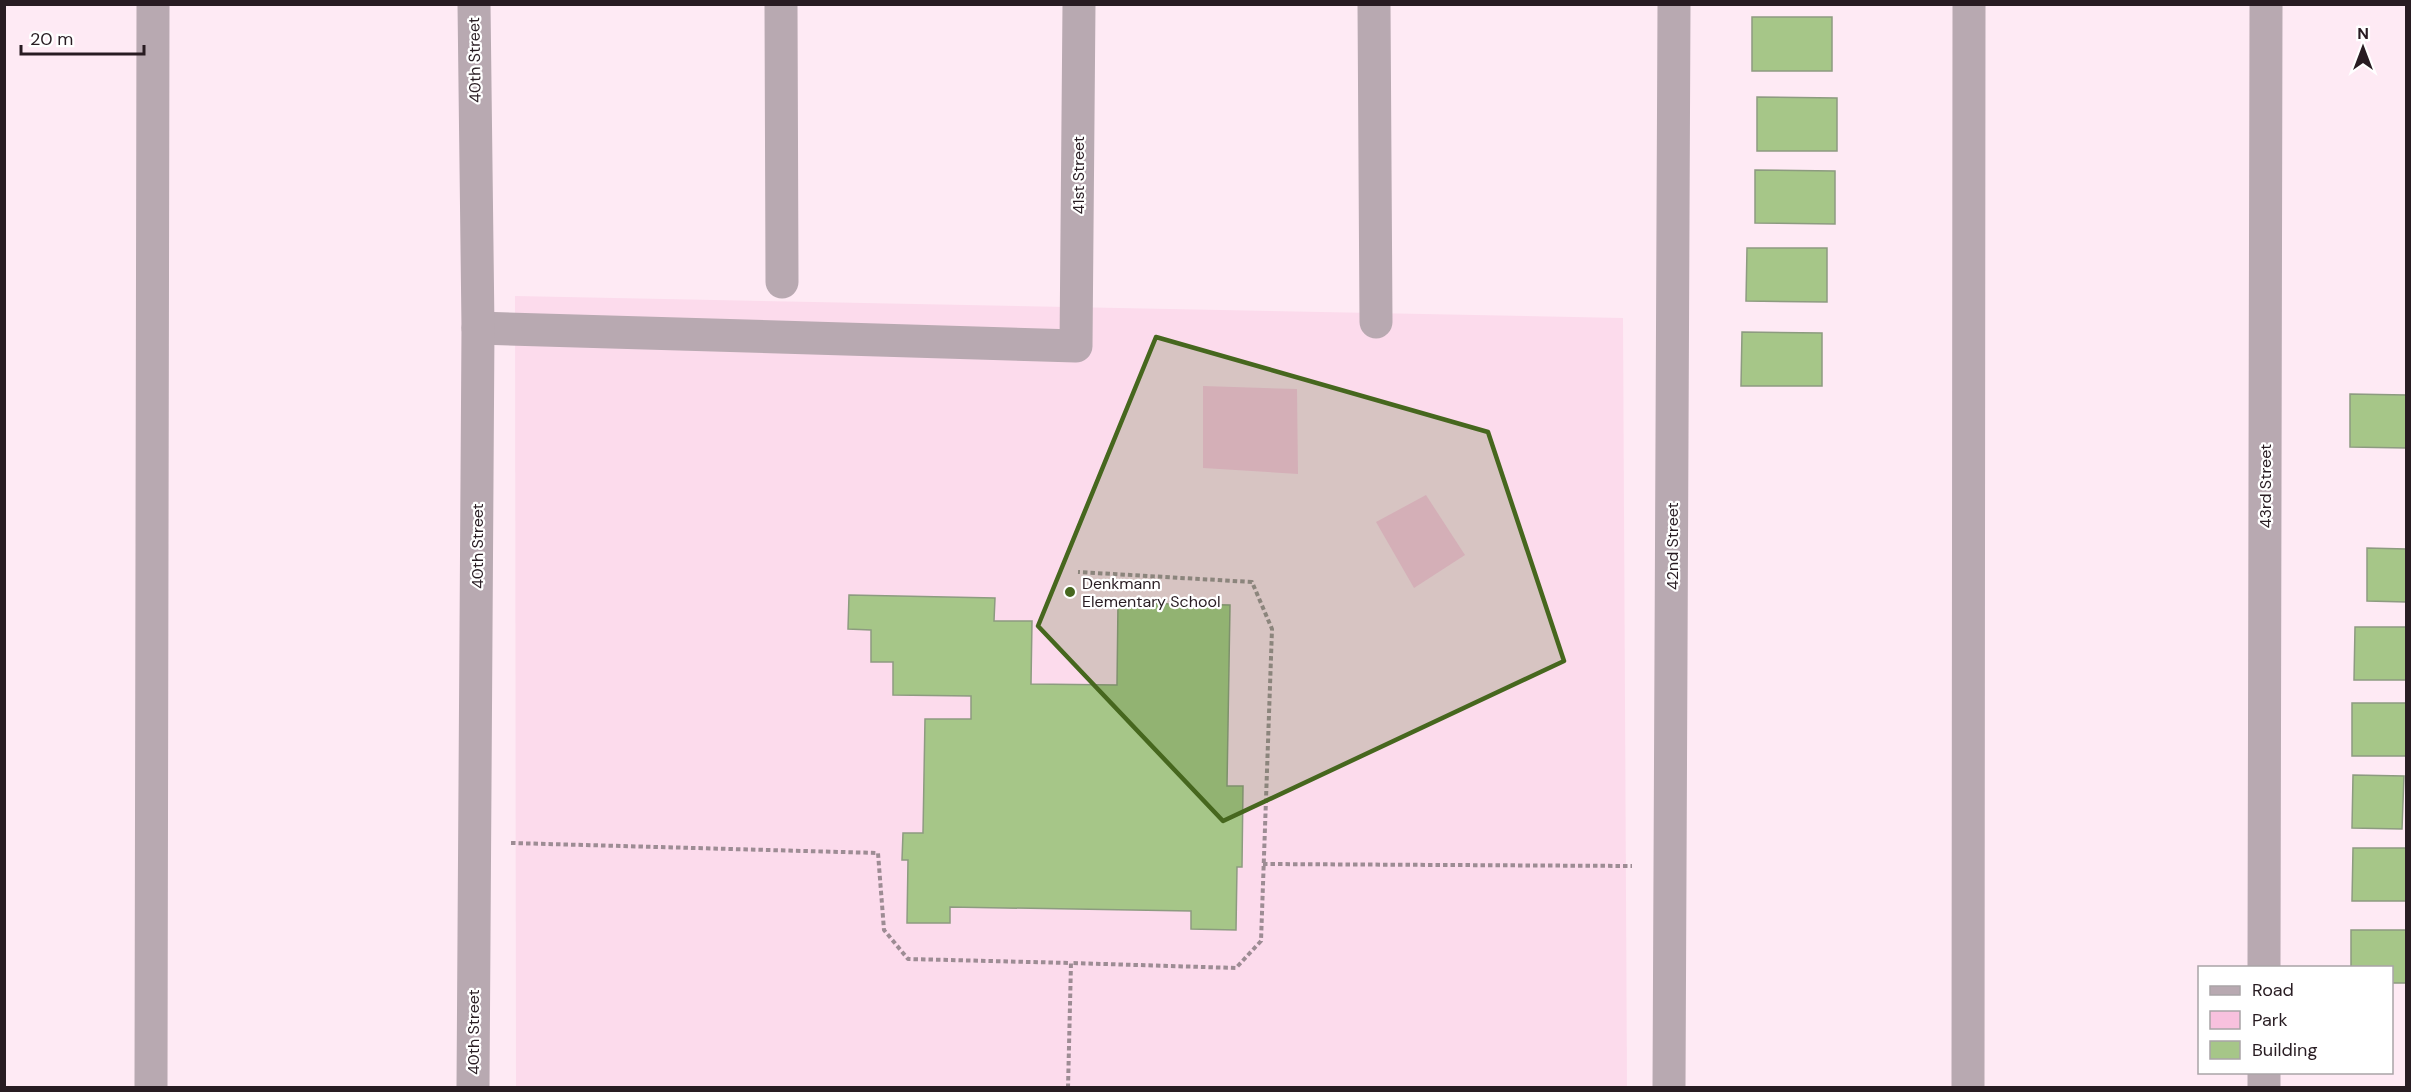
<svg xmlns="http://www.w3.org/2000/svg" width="2411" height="1092" font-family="'DM Sans',sans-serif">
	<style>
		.built { fill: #fcdbec }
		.green { fill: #f8c1de }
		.building { fill: #a6c688; stroke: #8d9b80; stroke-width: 1.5 }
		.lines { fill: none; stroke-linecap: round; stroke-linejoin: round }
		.path { stroke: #9d8c94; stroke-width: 4; stroke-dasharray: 4.5 3; stroke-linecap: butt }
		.minor { stroke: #b8a9b1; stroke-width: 33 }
		.marked { fill: #46671e; fill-opacity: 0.2; stroke: #46671e; stroke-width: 4.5; stroke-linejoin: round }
		.poi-dot { fill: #46671e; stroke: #fff; stroke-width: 2 }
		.labels { text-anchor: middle; stroke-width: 4.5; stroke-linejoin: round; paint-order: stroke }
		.street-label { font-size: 16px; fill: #281c22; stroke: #fff }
		.poi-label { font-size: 16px; fill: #281c22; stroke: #fff; text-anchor: start }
	</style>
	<rect width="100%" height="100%" fill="#feeaf4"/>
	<!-- built -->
	<polygon class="built" points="515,296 1623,318 1627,1087 516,1087"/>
	<!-- green -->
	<g class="green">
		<polygon points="1203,386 1297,389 1298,474 1203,468"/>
		<polygon points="1426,495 1465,555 1414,588 1376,522"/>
	</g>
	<!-- building -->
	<g class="building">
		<rect x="1752" y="17" width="80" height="54"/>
		<polygon points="1757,97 1837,98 1837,151 1757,151"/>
		<polygon points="1755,170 1835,171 1835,224 1755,223"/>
		<polygon points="1747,248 1827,248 1827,302 1746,301"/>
		<polygon points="1742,332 1822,333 1822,386 1741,386"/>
		<polygon points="2350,394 2406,395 2406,448 2350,447"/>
		<polygon points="2367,548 2406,549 2406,602 2367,601"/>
		<polygon points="849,595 995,598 994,621 1032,621 1031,684 1117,685 1118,603 1230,605 1227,786 1243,786 1242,867 1237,867 1236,930 1191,929 1191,911 950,907 950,923 907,923 908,860 902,860 903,833 923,833 925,719 971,719 971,696 893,695 893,662 871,662 871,630 848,629"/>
		<polygon points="2355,627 2406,627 2406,680 2354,680"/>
		<rect x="2352" y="703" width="54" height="53"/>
		<polygon points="2353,775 2404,776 2402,829 2352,828"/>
		<polygon points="2353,848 2406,848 2406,901 2352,901"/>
		<polygon points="2351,930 2406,930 2406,983 2392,983 2392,968 2351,968"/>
	</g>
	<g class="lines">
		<!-- path -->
		<g class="path">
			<polyline points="511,843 878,853 884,930 908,959 1071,963"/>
			<polyline points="1263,864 1632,866"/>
			<polyline points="1068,1088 1071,963 1236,968 1261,941 1272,629 1252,582 1078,572"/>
		</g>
		<!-- minor -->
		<g class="minor">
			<polyline points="781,4 782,282"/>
			<polyline points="1374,4 1376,322"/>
			<polyline points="478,328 1076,346 1079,4"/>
			<polyline points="2264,968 2266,4"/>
			<polyline points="151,1088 153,4"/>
			<polyline points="473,1088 478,328 474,4"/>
			<polyline points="1669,1088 1674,4"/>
			<polyline points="1968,1088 1969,4"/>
			<polyline points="2264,1088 2264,1072"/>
		</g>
	</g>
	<!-- marked area -->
	<path class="marked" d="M 1156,337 L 1488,432 L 1564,661 L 1223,821 L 1038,626 Z"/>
	<!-- markers -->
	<circle class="poi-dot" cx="1070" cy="592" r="6"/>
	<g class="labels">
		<!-- street labels -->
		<g class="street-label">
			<text transform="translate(474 60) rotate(-91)" y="6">40th Street</text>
			<text transform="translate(1078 175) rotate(-90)" y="6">41st Street</text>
			<text transform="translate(2265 486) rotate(-90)" y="6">43rd Street</text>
			<text transform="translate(477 546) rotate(-90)" y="6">40th Street</text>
			<text transform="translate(1672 546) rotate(-90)" y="6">42nd Street</text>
			<text transform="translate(473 1032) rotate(-90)" y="6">40th Street</text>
		</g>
		<!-- poi labels -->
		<g class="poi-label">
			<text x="1082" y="589">Denkmann<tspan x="1082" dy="18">Elementary School</tspan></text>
		</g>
	</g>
	<!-- border -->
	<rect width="2411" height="1092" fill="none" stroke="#281c22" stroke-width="12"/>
	<!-- legend -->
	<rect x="2198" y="966" width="195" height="108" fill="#ffffff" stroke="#a9a4a7" stroke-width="1.5"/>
	<rect x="2210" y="986" width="30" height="9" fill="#b8a9b1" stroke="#a9a4a7" stroke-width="1.5"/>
	<text x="2252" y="996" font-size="18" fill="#281c22">Road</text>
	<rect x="2210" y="1011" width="30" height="18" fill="#f8c1de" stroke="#a9a4a7" stroke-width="1.5"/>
	<text x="2252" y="1026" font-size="18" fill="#281c22">Park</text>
	<rect x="2210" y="1041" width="30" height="18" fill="#a6c688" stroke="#a9a4a7" stroke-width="1.5"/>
	<text x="2252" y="1056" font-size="18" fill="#281c22">Building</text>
	<!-- north arrow -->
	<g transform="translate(2363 48)" stroke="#ffffff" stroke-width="4.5" paint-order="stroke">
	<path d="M0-4.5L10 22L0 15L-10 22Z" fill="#281c22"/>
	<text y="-9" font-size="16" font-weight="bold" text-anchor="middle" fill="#281c22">N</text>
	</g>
	<!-- scale -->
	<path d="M21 45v9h123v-9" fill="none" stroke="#281c22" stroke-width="3"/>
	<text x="30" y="45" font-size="18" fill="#281c22" stroke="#ffffff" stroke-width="4.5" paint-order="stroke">20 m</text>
</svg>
